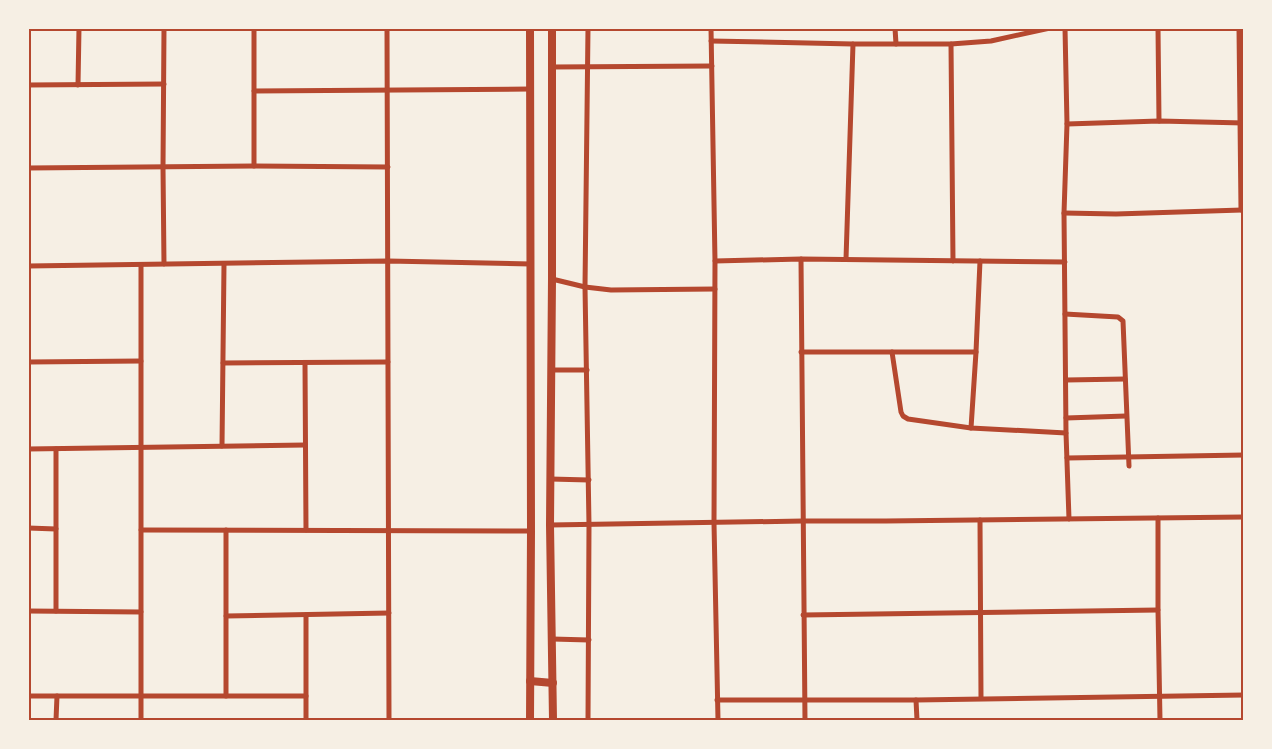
<svg xmlns="http://www.w3.org/2000/svg" width="1272" height="749" font-family="Figtree,sans-serif">
	<style>
		.lines { fill: none; stroke-linecap: round; stroke-linejoin: round }
		.minor { stroke: #b5482f; stroke-width: 5 }
		.primary { stroke: #b5482f; stroke-width: 8 }
		.neatline { fill: none; stroke: #b5482f; stroke-width: 2 }
	</style>
	<rect width="100%" height="100%" fill="#f6efe4"/>
	<g class="lines">
		<!-- minor -->
		<g class="minor">
			<polyline points="387,28 389,720"/>
			<polyline points="588,28 585,287 589,525 588,720"/>
			<polyline points="711,28 715,261 714,523 718,720"/>
			<polyline points="895,28 896,44"/>
			<polyline points="1065,28 1067,124 1064,213 1066,433 1069,519"/>
			<polyline points="1158,28 1159,121"/>
			<polyline points="1239,28 1241,210"/>
			<polyline points="711,41 853,44 951,44 991,41 1050,28"/>
			<polyline points="951,44 953,261"/>
			<polyline points="552,67 712,66"/>
			<polyline points="28,85 164,84"/>
			<polyline points="78,85 79,28"/>
			<polyline points="254,91 530,89"/>
			<polyline points="1067,124 1159,121 1244,123"/>
			<polyline points="254,166 254,28"/>
			<polyline points="28,168 254,166 388,167"/>
			<polyline points="1064,213 1116,214 1242,210"/>
			<polyline points="801,259 805,720"/>
			<polyline points="846,259 853,44"/>
			<polyline points="715,261 801,259 1065,262"/>
			<polyline points="164,264 163,167 164,28"/>
			<polyline points="28,266 388,261 531,264"/>
			<polyline points="552,279 585,287 611,290 715,289"/>
			<polyline points="1065,314 1118,317 1123,321 1129,466"/>
			<polyline points="801,352 976,352"/>
			<polyline points="892,352 901,412 903,416 908,419 971,428 1066,433"/>
			<polyline points="28,362 141,361"/>
			<polyline points="223,363 388,362"/>
			<polyline points="305,363 306,530"/>
			<polyline points="551,370 587,370"/>
			<polyline points="1066,380 1125,379"/>
			<polyline points="1066,418 1126,416"/>
			<polyline points="971,428 976,352 980,261"/>
			<polyline points="222,446 224,264"/>
			<polyline points="28,449 305,445"/>
			<polyline points="1067,458 1244,455"/>
			<polyline points="550,479 589,480"/>
			<polyline points="1158,518 1158,610 1160,720"/>
			<polyline points="980,520 981,698"/>
			<polyline points="550,525 803,521 886,521 1244,517"/>
			<polyline points="28,528 56,529"/>
			<polyline points="141,530 531,531"/>
			<polyline points="28,611 141,612"/>
			<polyline points="56,611 56,449"/>
			<polyline points="306,615 306,720"/>
			<polyline points="803,615 1158,610"/>
			<polyline points="226,616 389,613"/>
			<polyline points="552,639 589,640"/>
			<polyline points="28,696 306,696"/>
			<polyline points="226,696 226,530"/>
			<polyline points="717,700 916,700 1244,695"/>
			<polyline points="916,700 917,720"/>
			<polyline points="56,720 57,696"/>
			<polyline points="141,720 141,265"/>
		</g>
		<!-- primary -->
		<g class="primary">
			<polyline points="552,28 552,279 550,525 553,720"/>
			<polyline points="530,681 553,683"/>
			<polyline points="530,720 531,531 530,28"/>
		</g>
	</g>
	<!-- border -->
	<rect width="1272" height="749" fill="none" stroke="#f6efe4" stroke-width="60"/>
	<rect x="30" y="30" width="1212" height="689" class="neatline"/>
</svg>
